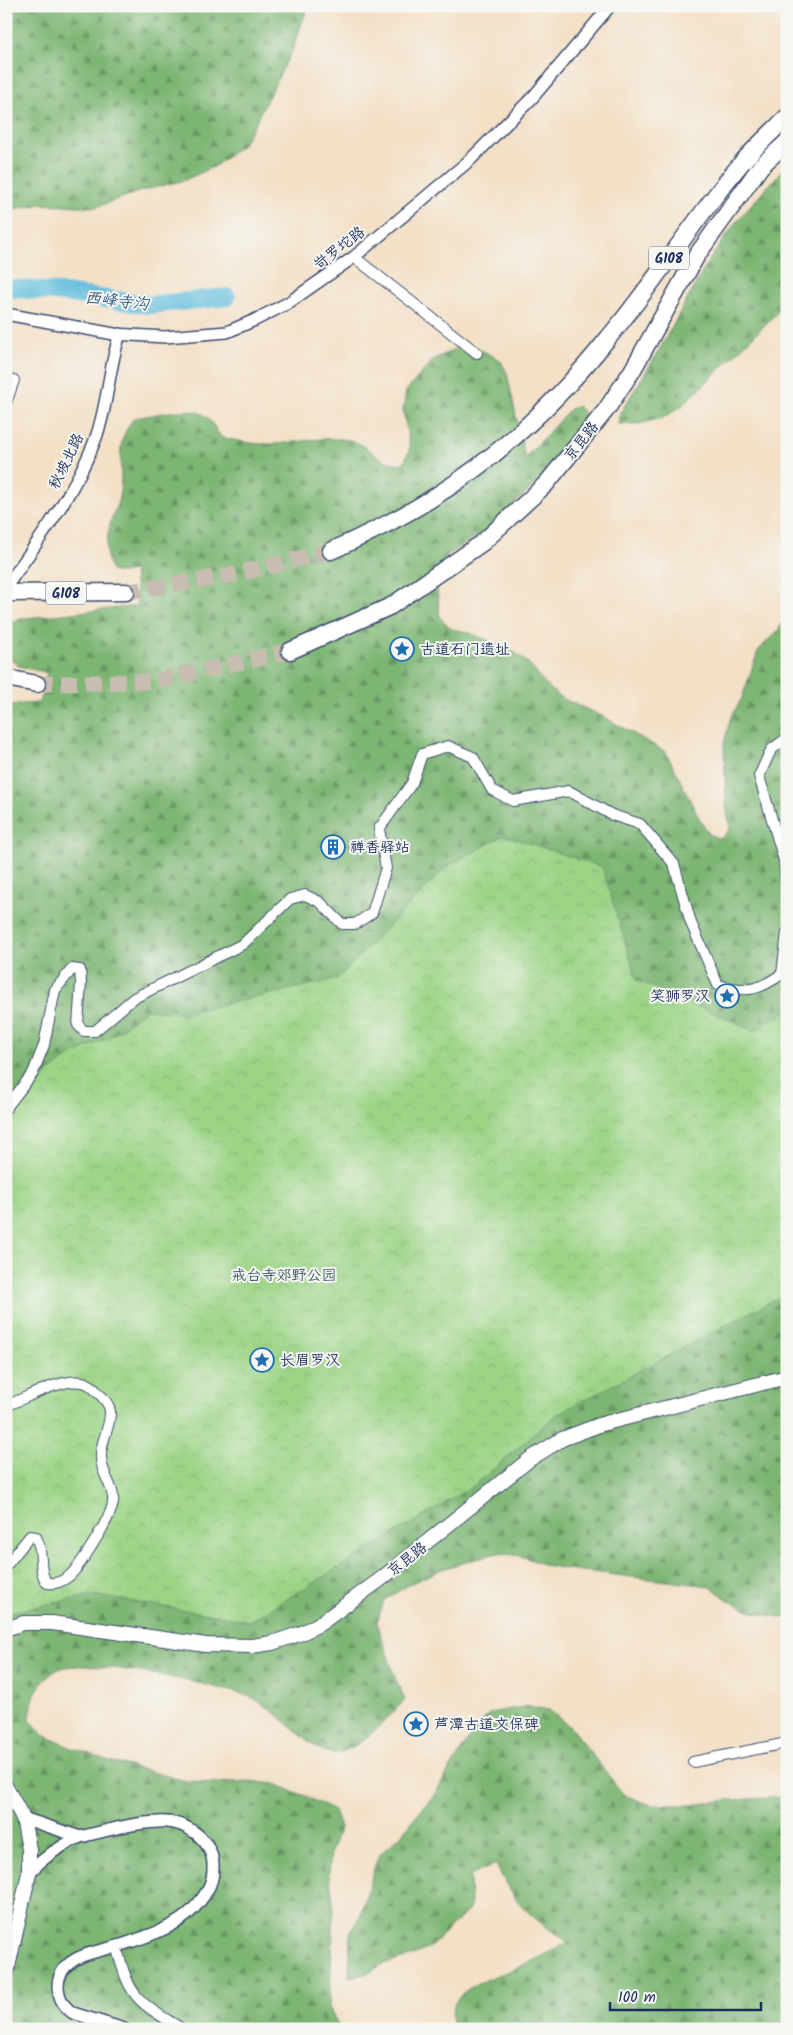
<svg xmlns="http://www.w3.org/2000/svg" width="793" height="2035" font-family="Kalam,'LXGW WenKai TC',sans-serif">
	<style>
		.forest { fill: url(#forest-firs); stroke: #4c7268 }
		.park { fill: url(#park-crowns); stroke: #5c8272 }
		.lines { fill: none; stroke-linecap: round; stroke-linejoin: round }
		.river { stroke: #5fbcdd; stroke-width: 18 }
		.trunk-tunnel { stroke: #c8bdb1; stroke-width: 16; stroke-dasharray: 16 8; stroke-linecap: butt }
		.minor-casing { stroke: #3b4a6e; stroke-width: 12 }
		.tertiary-casing { stroke: #3b4a6e; stroke-width: 14 }
		.secondary-casing { stroke: #3b4a6e; stroke-width: 16 }
		.trunk-casing { stroke: #3b4a6e; stroke-width: 19 }
		.minor { stroke: #fff; stroke-width: 10 }
		.tertiary { stroke: #fff; stroke-width: 11 }
		.secondary { stroke: #fff; stroke-width: 14 }
		.trunk { stroke: #fff; stroke-width: 16 }
		.labels { text-anchor: middle; stroke-width: 4; stroke-linejoin: round; paint-order: stroke }
		.shield { fill: #f6f6f2; stroke: #5d6b8a; stroke-width: 1 }
		.shield-label { font-size: 14px; font-weight: bold; fill: #1b2f5e }
		.street-label { font-size: 15px; fill: #1b2f5e; stroke: #f6f6f2 }
		.poi-label { font-size: 15px; fill: #1b2f5e; stroke: #f6f6f2; text-anchor: start }
		.park-label { font-size: 15px; fill: #3b5868; stroke: #f6f6f2 }
		.water-label { font-size: 16px; font-style: italic; fill: #2f5984; stroke: #f6f6f2 }
	</style>
	<defs>
		<pattern id="forest-firs" width="22" height="20" patternUnits="userSpaceOnUse" patternTransform="scale(1.25)"><rect width="22" height="20" fill="#7db673"/><path d="M5 1l3.5 6h-7zM16 11l3.5 6h-7z" fill="#669462"/></pattern>
		<pattern id="park-crowns" width="20" height="18" patternUnits="userSpaceOnUse" patternTransform="scale(1.25)"><rect width="20" height="18" fill="#9cd486"/><path d="M2 6a3 3 0 1 1 6 0M12 15a3 3 0 1 1 6 0" fill="none" stroke="#86b676"/></pattern>
	</defs>
	<rect width="100%" height="100%" fill="#f6f6f2"/>
	<filter id="ink" filterUnits="userSpaceOnUse"><feTurbulence type="fractalNoise" baseFrequency=".02" numOctaves="2"/><feDisplacementMap in="SourceGraphic" scale="10" xChannelSelector="R" yChannelSelector="G"/><feConvolveMatrix kernelMatrix="1 2 1 2 8 2 1 2 1" color-interpolation-filters="sRGB"/></filter>
	<filter id="wash" filterUnits="userSpaceOnUse"><feTurbulence type="fractalNoise" baseFrequency=".0096" numOctaves="4" result="noise"/><feDisplacementMap in="SourceGraphic" scale="20" xChannelSelector="R" yChannelSelector="G"/><feGaussianBlur stdDeviation="1.12" result="paint"/><feColorMatrix in="noise" values="0 0 0 0 0 0 0 0 0 0 0 0 0 0 0 0 0 1.4 0 .05"/><feComposite in="paint" operator="in"/></filter>
	<g filter="url(#wash)">
		<rect width="100%" height="100%" fill="#f3e0c6"/>
		<!-- forest -->
		<g class="forest">
			<polygon points="6,6 308,6 292,51 256,121 243,144 215,166 185,180 141,191 96,207 42,204 9,210 6,210"/>
			<polygon points="787,165 787,305 782,307 761,329 683,405 663,418 638,424 618,424 622,410 654,359 708,262 736,222"/>
			<path d="M 464,345 L 476,347 L 500,360 L 507,373 L 525,458 L 570,409 L 578,406 L 582,410 L 585,419 L 555,463 L 538,482 L 484,532 L 446,556 L 437,588 L 440,618 L 452,629 L 467,632 L 510,649 L 528,663 L 545,684 L 561,698 L 602,716 L 666,752 L 700,820 L 710,835 L 721,839 L 730,828 L 726,805 L 724,744 L 730,719 L 742,698 L 758,651 L 779,629 L 787,615 L 787,1618 L 752,1612 L 727,1599 L 709,1586 L 566,1569 L 545,1565 L 521,1556 L 497,1553 L 442,1569 L 412,1583 L 384,1600 L 377,1623 L 396,1680 L 405,1700 C 388,1717 355,1756 330,1753 C 312,1751 274,1706 250,1697 C 221,1686 81,1655 57,1670 C 37,1682 32,1698 30,1720 L 44,1735 L 67,1746 L 113,1762 L 186,1781 L 220,1783 L 249,1781 L 275,1784 L 305,1796 L 334,1811 L 340,1828 L 331,1852 L 329,1874 L 333,1900 L 333,1934 L 329,2007 L 340,2029 L 6,2029 L 6,705 L 39,703 L 47,673 C 39,670 23,669 16,664 C 4,654 4,635 8,622 L 26,618 L 137,606 L 134,571 L 121,573 L 111,571 C 110,566 107,561 107,556 C 105,549 109,525 112,518 C 115,509 119,502 120,492 C 124,462 113,445 134,418 C 152,416 192,404 205,416 C 212,421 217,432 222,438 C 236,440 251,444 264,444 C 292,445 321,435 349,440 C 369,444 381,467 404,463 L 410,448 L 403,410 L 406,391 L 434,359 Z"/>
			<path d="M 527,1706 L 549,1710 L 570,1727 L 624,1795 L 651,1805 L 691,1805 L 728,1800 L 787,1797 L 787,2029 L 453,2029 C 443,1988 488,1980 517,1968 C 534,1961 552,1951 568,1942 C 531,1916 515,1907 496,1864 L 470,1876 L 471,1908 L 429,1948 L 409,1957 L 383,1964 L 366,1974 L 349,1977 L 350,1933 L 361,1914 L 375,1865 L 379,1855 L 400,1836 L 434,1795 L 474,1730 L 490,1713 Z"/>
		</g>
		<!-- park -->
		<polygon class="park" points="504,835 602,867 637,980 755,1031 787,1011 787,1293 556,1415 475,1485 250,1621 92,1595 6,1613 6,1125 49,1072 70,1056 112,1036 147,1009 181,1014 337,979 446,867"/>
		<g class="lines">
			<!-- river -->
			<polyline class="river" points="6,288 57,292 149,305 227,297"/>
		</g>
	</g>
	<g filter="url(#ink)">
		<g class="lines">
			<!-- trunk-tunnel -->
			<g class="trunk-tunnel">
				<polyline points="126,592 232,575 331,551"/>
				<polyline points="37,684 156,681 290,651"/>
			</g>
			<!-- minor casing -->
			<g class="minor-casing">
				<g id="minor">
					<polyline points="354,257 477,353"/>
					<polyline points="6,378 14,380 6,403"/>
					<polyline points="787,738 771,750 759,776 784,860 787,896"/>
					<path d="M 6,1108 L 33,1073 L 44,1045 L 55,990 L 72,969 L 80,970 L 81,983 L 78,1025 L 84,1031 L 95,1031 L 134,998 L 243,944 L 290,899 L 305,895 L 320,902 L 342,924 L 355,924 L 372,913 L 386,868 L 379,829 L 412,783 L 422,754 L 448,746 L 473,757 L 492,790 L 513,801 L 569,791 L 612,815 L 640,824 L 674,864 L 691,923 L 718,985 C 747,992 756,992 782,974 L 787,933"/>
					<path d="M 6,1406 C 26,1398 61,1378 82,1382 C 89,1383 93,1387 97,1392 C 103,1397 109,1403 110,1411 C 111,1426 101,1440 101,1455 C 100,1474 115,1486 113,1502 C 112,1516 79,1569 68,1577 C 61,1582 56,1584 47,1583 C 37,1570 45,1554 36,1537 L 30,1536 L 6,1566"/>
					<polyline points="693,1762 787,1743"/>
					<path d="M 116,1946 C 121,1962 125,1981 135,1994 C 146,2009 167,2019 182,2029"/>
				</g>
			</g>
			<!-- tertiary casing -->
			<g class="tertiary-casing">
				<g id="tertiary">
					<polyline points="6,314 114,334 165,337 227,332 255,320 288,303 354,257 470,160 533,97 610,6"/>
					<path d="M 6,587 C 38,541 73,495 94,443 C 108,408 108,369 120,334"/>
					<path d="M 23,1818 L 80,1837 C 59,1846 44,1857 29,1873"/>
					<path d="M 80,1837 C 105,1831 132,1823 158,1822 C 186,1820 215,1840 213,1870 C 213,1888 199,1904 187,1915 C 167,1931 142,1938 118,1946 C 100,1951 74,1954 63,1970 C 53,1985 59,2004 73,2013 L 124,2029"/>
				</g>
			</g>
			<!-- secondary casing -->
			<g class="secondary-casing">
				<g id="secondary">
					<polyline points="6,1629 23,1623 52,1623 206,1645 252,1646 272,1643 302,1633 321,1623 381,1579 530,1459 562,1439 602,1424 787,1377"/>
					<polyline points="6,1787 23,1818 29,1849 29,1873 6,1976"/>
				</g>
			</g>
			<!-- trunk casing -->
			<g class="trunk-casing">
				<g id="trunk">
					<path d="M 331,551 C 365,535 399,519 431,499 C 500,456 559,400 609,337 C 655,282 693,221 739,166 C 753,149 771,133 787,117"/>
					<polyline points="6,593 126,592"/>
					<polyline points="290,651 391,606 482,543 546,484 606,410 632,371 697,255 761,166 787,142"/>
					<polyline points="6,678 37,684"/>
				</g>
			</g>
			<!-- minor -->
			<use href="#minor" class="minor"/>
			<!-- tertiary -->
			<use href="#tertiary" class="tertiary"/>
			<!-- secondary -->
			<use href="#secondary" class="secondary"/>
			<!-- trunk -->
			<use href="#trunk" class="trunk"/>
		</g>
	</g>
	<!-- icons -->
	<defs>
		<g id="sight-ring" transform="scale(1.25)"><circle r="9.5" fill="#f6f6f2" stroke="#1f6fb2" stroke-width="1.5"/><path d="M0-6L1.8-2.2L6-1.7L2.9 1.2L3.7 5.4L0 3.3L-3.7 5.4L-2.9 1.2L-6-1.7L-1.8-2.2Z" fill="#1f6fb2"/></g>
		<g id="building-ring" transform="scale(1.25)"><circle r="9.5" fill="#f6f6f2" stroke="#1f6fb2" stroke-width="1.5"/><path d="M-4-6H4V6H1V3H-1V6H-4ZM-2.5-4.3h1.7v1.8h-1.7ZM.8-4.3h1.7v1.8H.8ZM-2.5-1h1.7V.8h-1.7ZM.8-1h1.7V.8H.8Z" fill="#1f6fb2"/></g>
	</defs>
	<g fill-rule="evenodd">
		<use href="#sight-ring" x="402" y="649"/>
		<use href="#building-ring" x="333" y="847"/>
		<use href="#sight-ring" x="727" y="996"/>
		<use href="#sight-ring" x="262" y="1360"/>
		<use href="#sight-ring" x="416" y="1724"/>
	</g>
	<g class="labels">
		<!-- shield labels -->
		<g class="shield">
			<rect x="649" y="246.5" width="40" height="23" rx="4"/>
			<rect x="46" y="581.5" width="40" height="23" rx="4"/>
		</g>
		<g class="shield-label">
			<text x="669" y="263">G108</text>
			<text x="66" y="598">G108</text>
		</g>
		<!-- street labels -->
		<g class="street-label">
			<text transform="translate(339 248) rotate(-38)" y="5">岢罗坨路</text>
			<text transform="translate(581 441) rotate(-51)" y="5">京昆路</text>
			<text transform="translate(66 461) rotate(-64)" y="5">秋坡北路</text>
			<text transform="translate(407 1559) rotate(-38)" y="5">京昆路</text>
		</g>
		<!-- poi labels -->
		<g class="poi-label">
			<text x="420" y="654">古道石门遗址</text>
			<text x="350" y="852">禅香驿站</text>
			<text x="710" y="1001" text-anchor="end">笑狮罗汉</text>
			<text x="280" y="1365">长眉罗汉</text>
			<text x="434" y="1729">芦潭古道文保碑</text>
		</g>
		<!-- park labels -->
		<g class="park-label">
			<text x="284" y="1280">戒台寺郊野公园</text>
		</g>
		<!-- water labels -->
		<g class="water-label">
			<text transform="translate(117 300) rotate(6)" y="6">西峰寺沟</text>
		</g>
	</g>
	<!-- margin -->
	<rect width="793" height="2035" fill="none" stroke="#f6f6f2" stroke-width="25"/>
	<!-- scale -->
	<path d="M610 2002v8h151v-8" fill="none" stroke="#1b2f5e" stroke-width="2.5"/>
	<text x="618" y="2002" font-size="15" fill="#1b2f5e" stroke="#f6f6f2" stroke-width="4" paint-order="stroke">100 m</text>
</svg>
